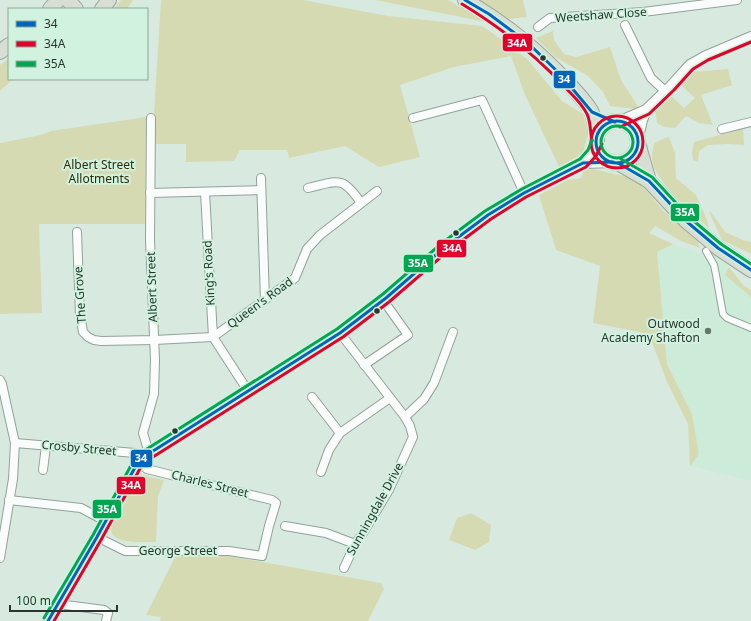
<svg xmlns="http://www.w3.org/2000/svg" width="751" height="621" font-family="'Noto Sans',sans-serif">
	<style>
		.built { fill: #ccebd9 }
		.green { fill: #d6dab3 }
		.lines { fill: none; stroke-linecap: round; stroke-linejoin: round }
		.pedestrian-casing { stroke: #93a19a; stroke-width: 8 }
		.minor-casing { stroke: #93a19a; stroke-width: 10 }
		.tertiary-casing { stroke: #93a19a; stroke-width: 12 }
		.trunk-casing { stroke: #99a797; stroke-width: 16 }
		.pedestrian { stroke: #f9fcfa; stroke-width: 6 }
		.minor { stroke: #f9fcfa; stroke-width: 8 }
		.tertiary { stroke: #f9fcfa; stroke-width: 10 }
		.trunk { stroke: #d8ded4; stroke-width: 14 }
		.bus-1-casing { stroke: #d0f2df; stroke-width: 6 }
		.bus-2-casing { stroke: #d0f2df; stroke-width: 6 }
		.bus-3-casing { stroke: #d0f2df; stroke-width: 6 }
		.bus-1 { stroke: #0065bd; stroke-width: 3 }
		.bus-2 { stroke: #e4002b; stroke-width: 3 }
		.bus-3 { stroke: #00a651; stroke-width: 3 }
		.bus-dot { fill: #29362f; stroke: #d0f2df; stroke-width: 1.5 }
		.poi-dot { fill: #66756d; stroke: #d0f2df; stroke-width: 1.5 }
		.labels { text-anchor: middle; stroke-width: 4; stroke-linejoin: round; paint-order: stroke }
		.street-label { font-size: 12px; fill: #29362f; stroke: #d0f2df }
		.park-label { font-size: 12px; fill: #2f2b06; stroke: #d0f2df }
		.poi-label { font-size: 12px; fill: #29362f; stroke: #d0f2df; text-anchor: end }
		.line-badge { stroke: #d0f2df; stroke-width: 1.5 }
		.badge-label { font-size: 11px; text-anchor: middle; font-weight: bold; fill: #fff }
	</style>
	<rect width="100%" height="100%" fill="#d8eae0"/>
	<!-- built -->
	<polygon class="built" points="673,244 704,255 711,252 729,267 725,275 751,297 751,481 690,466 699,454 692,414 667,364 657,252"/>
	<!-- green -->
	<g class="green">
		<polygon points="121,0 133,0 127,9 114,9"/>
		<polygon points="161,0 303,0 388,16 482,26 498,37 528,60 562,101 583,114 588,134 583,153 560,169 525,95 511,56 454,67 400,85 420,157 379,167 345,146 289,158 287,150 240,150 234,161 186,162 186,144 152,144"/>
		<polygon points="375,0 448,0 486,22"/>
		<polygon points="474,0 523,0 527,17 508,19"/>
		<polygon points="553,31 554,40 564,54 576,57 610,47 621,80 639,108 635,109 610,106 603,92 588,76 555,57 536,38"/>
		<polygon points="9,58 9,79 13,79 0,91 0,65"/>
		<polygon points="728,69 732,85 701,95 713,125 699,123 686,116 675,128 664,127 657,123 655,109 670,95 684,108 695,98 680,84 691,72"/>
		<polygon points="146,117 145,224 39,224 42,313 0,314 0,143 41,135 51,131"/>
		<polygon points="743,128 744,145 727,144 708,145 699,151 698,162 693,160 692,152 694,142"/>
		<path d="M 669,137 L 675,153 L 676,178 L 696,195 L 707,220 L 709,228 C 691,212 655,182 652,159 C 651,154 653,148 654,143 L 665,138 Z"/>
		<polygon points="593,169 632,178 644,188 664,211 698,242 700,248 681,241 655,226 649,233 673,244 657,252 667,364 692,414 699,454 690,466 688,424 667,382 649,334 593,323 600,266 556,250 539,195 568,180 581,178 584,170"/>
		<polygon points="709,212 711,212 725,232 743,240 751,242 751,254 722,240"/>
		<polygon points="729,267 743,285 751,290 751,297 725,275"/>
		<path d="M 142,474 L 149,477 L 164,480 L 158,496 L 156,542 C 146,542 119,544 113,535 C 111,533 111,529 111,526 L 140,475 Z"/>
		<polygon points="471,513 491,525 489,542 475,550 449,540 457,518"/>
		<polygon points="176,555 228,556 381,583 384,589 368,621 160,621 161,617 146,615"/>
	</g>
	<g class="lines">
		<!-- pedestrian casing -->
		<g class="pedestrian-casing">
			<polyline id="pedestrian" points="706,251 714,265 716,275 723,314 727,318 751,328"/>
		</g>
		<!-- minor casing -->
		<g class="minor-casing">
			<g id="minor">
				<polyline points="625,25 651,78 665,91"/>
				<polyline points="538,27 550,18 643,12 737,0"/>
				<polyline points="413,118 482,100 524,193"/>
				<polyline points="722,129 751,122"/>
				<polyline points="261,178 265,300"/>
				<path d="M 308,188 C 338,181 342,175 361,203"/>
				<polyline points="205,192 213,337 248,391"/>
				<polyline points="150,193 261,190"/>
				<polyline points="77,232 80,315 82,326 83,332 88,337 94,340 101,341 154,340 213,337 295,278 307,249 320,235 377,191"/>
				<polyline points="340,333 405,417 410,426 413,437 389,490 363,533 355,544 344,568"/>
				<polyline points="364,365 408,335 383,300"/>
				<polyline points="0,380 2,384 15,443 13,479 0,558"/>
				<polyline points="312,397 340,433"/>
				<polyline points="405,417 424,399 434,383 453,332"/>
				<polyline points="15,443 135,453 142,458"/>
				<polyline points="149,453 143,433 154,394 155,360 150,240 151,118"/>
				<polyline points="43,470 46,446"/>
				<polyline points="321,472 329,450 340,433 390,398"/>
				<polyline points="9,500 81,508 105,521"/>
				<polyline points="285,526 326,533 355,544"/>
				<polyline points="97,537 125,551 229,551 262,556 269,526 276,503 272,500 147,469 138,462"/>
				<polyline points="58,604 104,610 108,613 106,621"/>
			</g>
		</g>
		<!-- tertiary casing -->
		<g class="tertiary-casing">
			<g id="tertiary">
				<polyline points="618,122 646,110 671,86 690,65 706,56 751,37"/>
				<polyline points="638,138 642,120 646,110"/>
				<polyline points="583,163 613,162"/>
				<polyline points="48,621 97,537 138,462 142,458 340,333 386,298 445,247 488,215 524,193 583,163 592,153 597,142"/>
			</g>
		</g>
		<!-- trunk casing -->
		<g class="trunk-casing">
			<g id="trunk">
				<polyline points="68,0 76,9"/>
				<path d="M 465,0 C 507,25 538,50 571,86 C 577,93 589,105 592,113 C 595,121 595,131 597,140"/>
				<polyline points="50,9 58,0"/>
				<polyline points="102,9 109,0"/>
				<polyline points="0,52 9,45"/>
				<circle cx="617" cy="142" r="21"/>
				<polyline points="638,143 649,181"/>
				<polyline points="618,163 649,181 686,221 718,248 751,270"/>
			</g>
		</g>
		<!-- pedestrian -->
		<use href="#pedestrian" class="pedestrian"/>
		<!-- minor -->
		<use href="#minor" class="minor"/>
		<!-- tertiary -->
		<use href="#tertiary" class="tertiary"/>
		<!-- trunk -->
		<use href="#trunk" class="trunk"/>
		<!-- bus-1 casing -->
		<g class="bus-1-casing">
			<g id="bus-1">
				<polyline points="465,0 489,14 528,43 560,74 592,112 615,122"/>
				<circle cx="617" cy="142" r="21"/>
				<polyline points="618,163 649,181 686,221 718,248 751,270"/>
				<polyline points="48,621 97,537 138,462 142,458 340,333 386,298 445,247 488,215 524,193 583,163 613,162"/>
			</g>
		</g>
		<!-- bus-2 casing -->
		<g class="bus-2-casing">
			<g id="bus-2">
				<path d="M 462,4 C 500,27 533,53 563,85 C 571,94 582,103 587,114 C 591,122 590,132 592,141"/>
				<circle cx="617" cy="142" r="26"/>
				<polyline points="620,127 649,114 674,90 693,69 708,60 751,42"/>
				<polyline points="54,621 101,540 142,465 145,462 343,337 389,302 448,251 491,219 526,197 586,167 596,156 602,144"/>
			</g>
		</g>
		<!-- bus-3 casing -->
		<g class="bus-3-casing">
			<g id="bus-3">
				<circle cx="617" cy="142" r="16"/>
				<polyline points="621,159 652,177 689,217 721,244 751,264"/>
				<polyline points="44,618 93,535 134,460 139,454 337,329 383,294 442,243 485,211 522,189 580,159 588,150 592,140"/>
			</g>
		</g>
		<!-- bus-1 -->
		<use href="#bus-1" class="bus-1"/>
		<!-- bus-2 -->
		<use href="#bus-2" class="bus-2"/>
		<!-- bus-3 -->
		<use href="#bus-3" class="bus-3"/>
	</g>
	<!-- markers -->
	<g class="bus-dot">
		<circle cx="543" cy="58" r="3.5"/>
		<circle cx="456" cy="233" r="3.5"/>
		<circle cx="377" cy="311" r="3.5"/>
		<circle cx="175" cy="431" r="3.5"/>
	</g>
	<circle class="poi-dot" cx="708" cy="331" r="4"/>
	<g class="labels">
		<!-- street labels -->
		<g class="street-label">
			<text transform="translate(601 15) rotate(-4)" y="4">Weetshaw Close</text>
			<text transform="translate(209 273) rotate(-93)" y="4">King's Road</text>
			<text transform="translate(152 287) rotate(-92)" y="4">Albert Street</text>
			<text transform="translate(80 295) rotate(-94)" y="4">The Grove</text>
			<text transform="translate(260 303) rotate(-36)" y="4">Queen's Road</text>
			<text transform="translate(79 448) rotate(5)" y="4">Crosby Street</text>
			<text transform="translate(210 484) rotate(14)" y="4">Charles Street</text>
			<text transform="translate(375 509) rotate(-61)" y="4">Sunningdale Drive</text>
			<text x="178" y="555">George Street</text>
		</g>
		<!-- park labels -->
		<g class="park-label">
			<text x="99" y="169">Albert Street<tspan x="99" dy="14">Allotments</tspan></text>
		</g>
		<!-- poi labels -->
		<g class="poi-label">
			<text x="700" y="328">Outwood<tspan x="700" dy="14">Academy Shafton</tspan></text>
		</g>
	</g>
	<g class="line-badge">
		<rect x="502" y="33" width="31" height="19" rx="4" fill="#e4002b"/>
		<rect x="553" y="70" width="23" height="19" rx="4" fill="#0065bd"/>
		<rect x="670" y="203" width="30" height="19" rx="4" fill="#00a651"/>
		<rect x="436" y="239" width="31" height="19" rx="4" fill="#e4002b"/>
		<rect x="403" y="254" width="31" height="19" rx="4" fill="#00a651"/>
		<rect x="130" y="449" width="23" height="19" rx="4" fill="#0065bd"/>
		<rect x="116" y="476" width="30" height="19" rx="4" fill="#e4002b"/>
		<rect x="92" y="499" width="30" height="20" rx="4" fill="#00a651"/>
	</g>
	<g class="badge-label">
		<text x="517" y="47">34A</text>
		<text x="564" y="83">34</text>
		<text x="685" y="216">35A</text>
		<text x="452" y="252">34A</text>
		<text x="418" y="267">35A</text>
		<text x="141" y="462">34</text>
		<text x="131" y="489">34A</text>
		<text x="107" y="513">35A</text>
	</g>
	<!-- legend -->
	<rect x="8" y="8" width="140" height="72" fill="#d0f2df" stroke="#8da799"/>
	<rect x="16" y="21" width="20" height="6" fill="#0065bd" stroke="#8da799"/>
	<text x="44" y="28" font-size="12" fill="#29362f">34</text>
	<rect x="16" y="41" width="20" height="6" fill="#e4002b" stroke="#8da799"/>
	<text x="44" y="48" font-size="12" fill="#29362f">34A</text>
	<rect x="16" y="61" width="20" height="6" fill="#00a651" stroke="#8da799"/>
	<text x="44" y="68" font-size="12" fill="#29362f">35A</text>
	<!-- scale -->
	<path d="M10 605v6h107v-6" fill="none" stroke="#29362f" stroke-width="2"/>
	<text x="16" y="605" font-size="12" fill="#29362f" stroke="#d0f2df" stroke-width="3" paint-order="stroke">100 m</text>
</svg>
